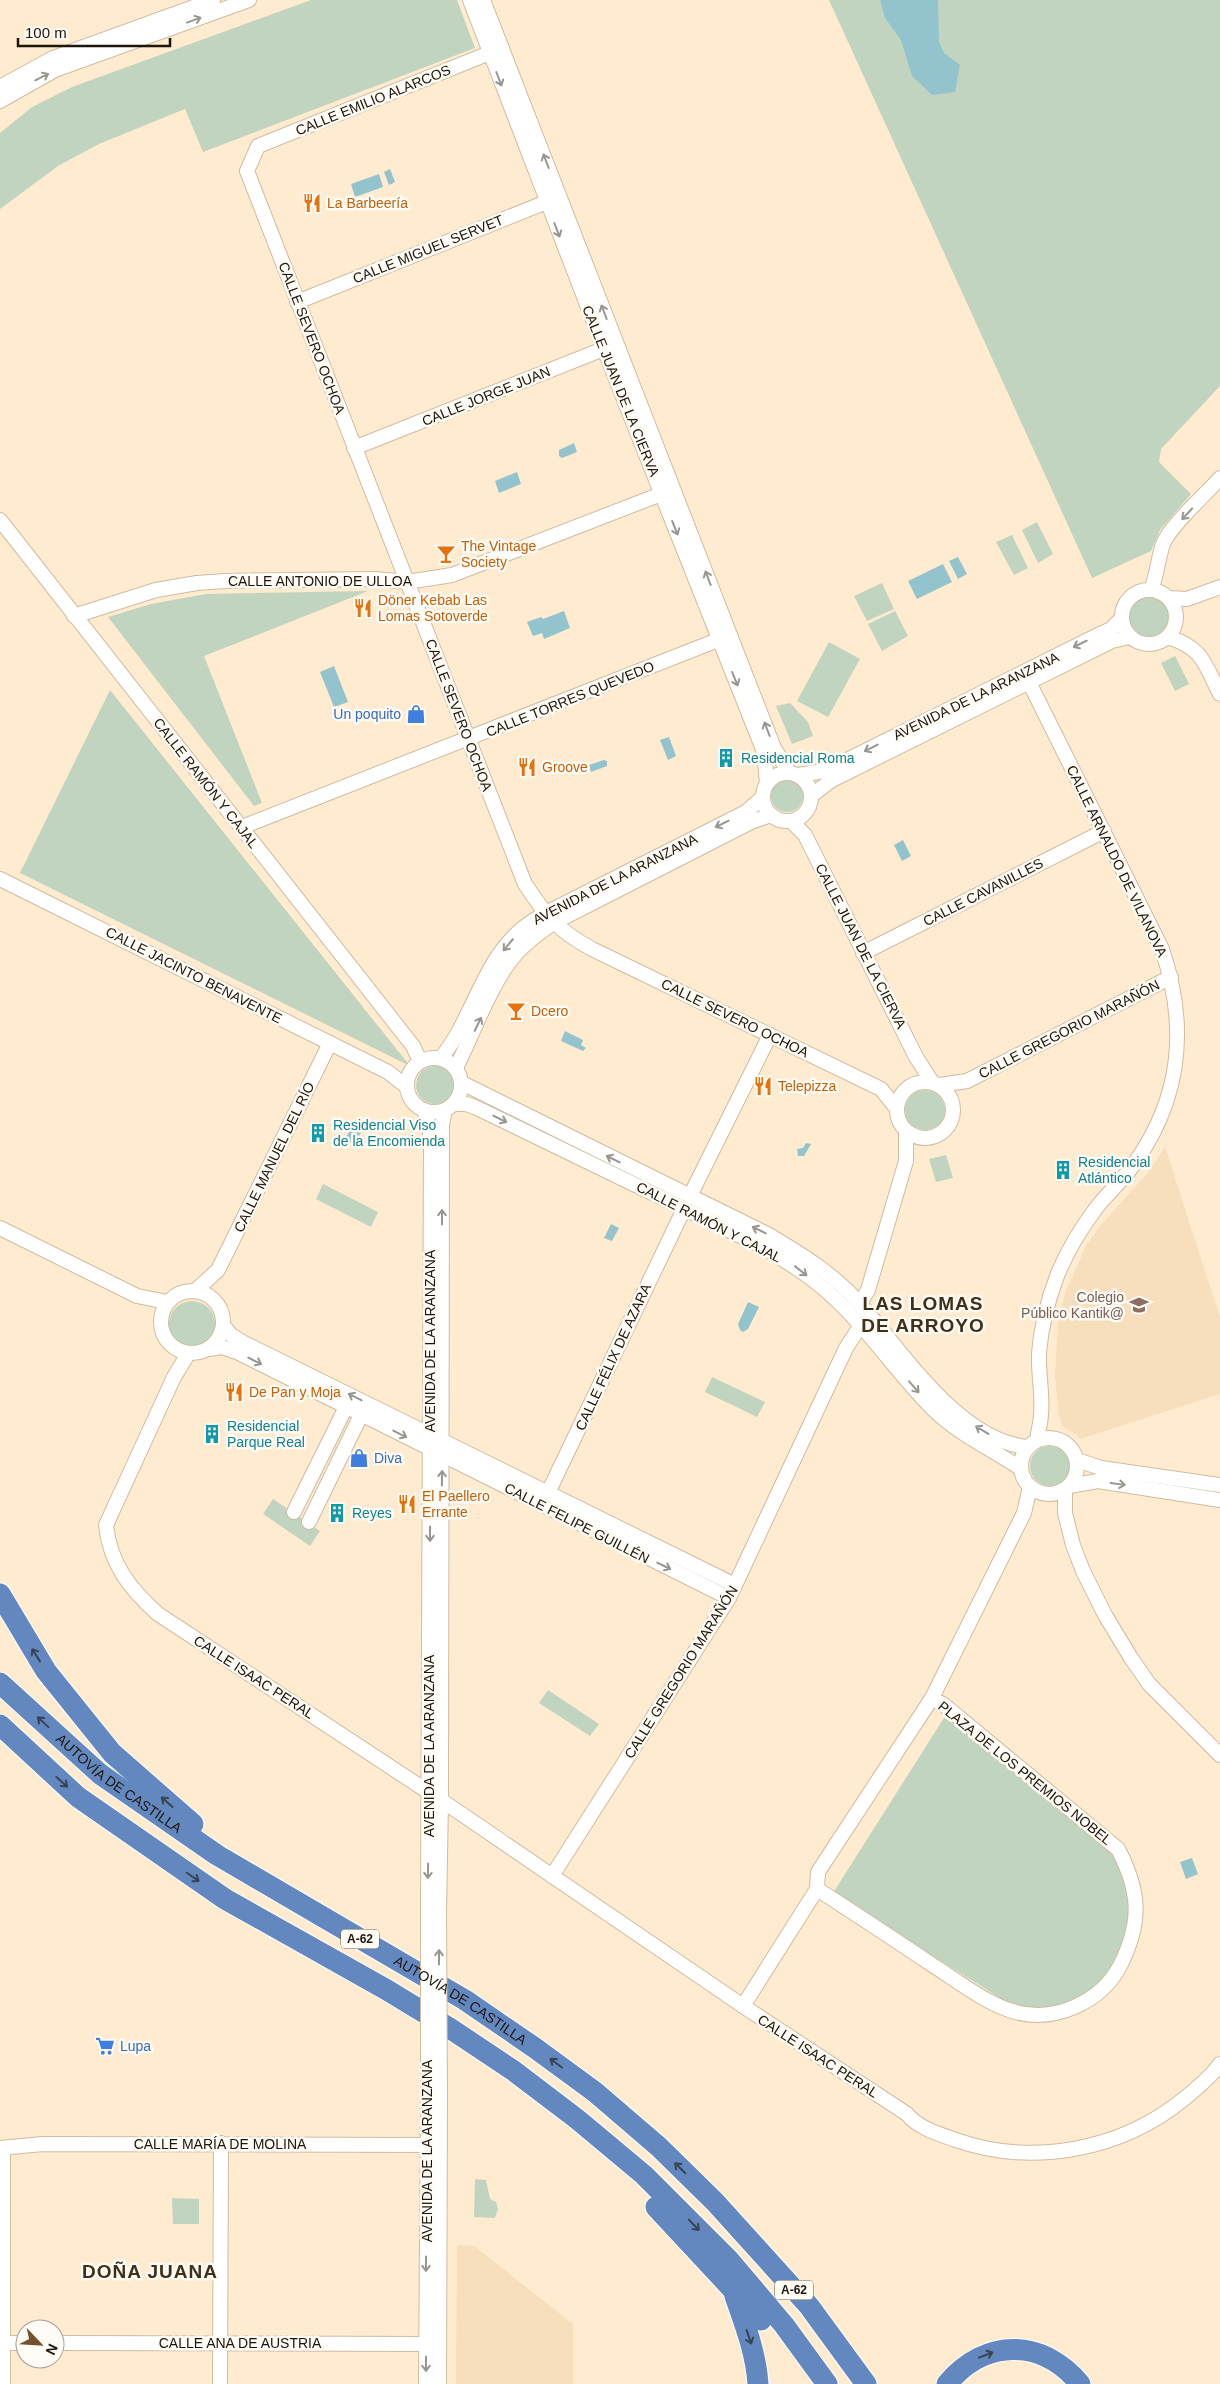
<svg xmlns="http://www.w3.org/2000/svg" width="1220" height="2384" font-family="Helvetica,sans-serif">
	<style>
		.built { fill: #f7debc }
		.green { fill: #c1d4bf }
		.water { fill: #93c4cd }
		.lines { fill: none; stroke-linecap: round; stroke-linejoin: round }
		.minor-casing { stroke: #cfbca1; stroke-width: 16 }
		.highway-casing { stroke: #fff; stroke-width: 23 }
		.minor { stroke: #fff; stroke-width: 14 }
		.highway { stroke: #6388c0; stroke-width: 21 }
		.minor-bridge-casing { stroke: #cfbca1; stroke-width: 16; stroke-linecap: butt }
		.minor-bridge { stroke: #fff; stroke-width: 14 }
		.oneway { stroke: #999691 }
		.oneway2 { stroke: #384353 }
		.labels { text-anchor: middle; stroke-width: 5; stroke-linejoin: round; paint-order: stroke }
		.shield { fill: #fffbf5; stroke: #605a51; stroke-width: 1 }
		.shield-label { font-size: 12px; font-weight: bold; fill: #1c150b }
		.street-label { font-size: 14px; fill: #1c150b; stroke: #fffbf5 }
		.food-label { font-size: 14px; fill: #c56008; stroke: #fffbf5; text-anchor: start }
		.shop-label { font-size: 14px; fill: #366cbe; stroke: #fffbf5; text-anchor: start }
		.culture-label { font-size: 14px; fill: #0d838f; stroke: #fffbf5; text-anchor: start }
		.education-label { font-size: 14px; fill: #785e54; stroke: #fffbf5; text-anchor: end }
		.district-label { font-size: 19px; font-weight: bold; letter-spacing: 1px; fill: #403019; stroke: #fffbf5 }
	</style>
	<rect width="100%" height="100%" fill="#ffebcf"/>
	<!-- built -->
	<g class="built">
		<polygon points="1165,1147 1220,1317 1220,1394 1080,1439 1076,1434 1063,1427 1059,1416 1055,1376 1058,1325 1065,1293 1086,1246 1100,1226 1147,1174"/>
		<polygon points="457,2245 474,2246 573,2324 573,2384 456,2384"/>
	</g>
	<!-- green -->
	<g class="green">
		<polygon points="311,0 457,0 475,48 203,152 185,109 99,144 58,166 0,209 0,133 32,107 72,87"/>
		<polygon points="829,0 1220,0 1220,386 1161,449 1159,462 1191,494 1160,530 1151,551 1092,578"/>
		<polygon points="1037,522 1053,554 1038,563 1022,530"/>
		<polygon points="1012,535 1028,568 1014,575 996,542"/>
		<polygon points="882,583 894,609 867,621 854,596"/>
		<polygon points="368,591 204,656 262,803 254,806 108,617 151,604 206,594"/>
		<circle cx="1148" cy="617" r="23"/>
		<polygon points="895,611 908,636 882,651 868,624"/>
		<polygon points="829,642 860,659 828,717 797,701"/>
		<polygon points="1175,656 1189,684 1175,691 1161,663"/>
		<polygon points="110,690 410,1066 20,873"/>
		<polygon points="790,703 808,722 813,736 792,744 776,706"/>
		<circle cx="787" cy="796" r="16"/>
		<circle cx="435" cy="1085" r="19"/>
		<circle cx="925" cy="1110" r="20"/>
		<polygon points="946,1155 953,1178 936,1182 929,1159"/>
		<polygon points="323,1184 378,1212 371,1227 316,1199"/>
		<circle cx="192" cy="1324" r="23"/>
		<polygon points="712,1377 765,1402 757,1417 705,1392"/>
		<circle cx="1050" cy="1466" r="20"/>
		<polygon points="273,1499 320,1531 310,1546 263,1514"/>
		<polygon points="548,1690 599,1724 590,1736 539,1703"/>
		<polygon points="949,1710 1113,1851 1123,1868 1133,1909 1113,1973 1088,1997 1060,2006 1026,2009 1008,2003 833,1893"/>
		<polygon points="475,2179 486,2180 490,2199 496,2202 498,2209 495,2218 474,2217"/>
		<polygon points="172,2198 199,2199 199,2224 173,2224"/>
	</g>
	<!-- water -->
	<g class="water">
		<polygon points="880,0 938,0 939,42 944,53 960,65 955,92 932,95 912,76 901,40 885,18"/>
		<polygon points="390,169 395,182 389,185 384,172"/>
		<polygon points="379,174 383,187 355,197 351,184"/>
		<polygon points="574,443 577,452 562,458 559,456 559,450"/>
		<polygon points="517,472 521,484 499,493 495,481"/>
		<polygon points="958,557 967,574 958,579 949,561"/>
		<polygon points="943,564 952,582 917,599 908,581"/>
		<polygon points="564,611 570,628 544,639 542,633 533,636 527,622 541,617 543,619"/>
		<polygon points="334,666 348,702 334,707 320,672"/>
		<polygon points="669,737 676,756 668,760 660,740"/>
		<polygon points="604,760 607,761 607,766 591,772 589,765"/>
		<polygon points="903,840 911,856 902,861 894,845"/>
		<polygon points="565,1031 583,1040 581,1045 586,1048 583,1051 561,1041"/>
		<polygon points="353,1124 363,1128 355,1145 345,1140"/>
		<polygon points="806,1143 811,1144 804,1156 798,1156 797,1149 803,1148"/>
		<polygon points="611,1224 619,1228 612,1241 604,1238"/>
		<polygon points="748,1302 759,1307 748,1329 743,1332 740,1330 738,1324"/>
		<polygon points="1192,1858 1198,1874 1186,1879 1180,1862"/>
	</g>
	<g class="lines">
		<!-- minor casing -->
		<g class="minor-casing">
			<g id="minor">
				<polyline points="470,0 604,349 764,752 767,783"/>
				<polyline points="483,0 774,748 789,772"/>
				<path d="M 502,48 L 258,146 L 247,171 L 525,884 C 547,917 557,930 592,949 L 881,1089 L 897,1109"/>
				<polyline points="0,87 53,58 213,0"/>
				<polyline points="0,101 55,70 249,0"/>
				<polyline points="297,302 554,199"/>
				<polyline points="354,448 611,346"/>
				<polyline points="0,520 413,1046 420,1061"/>
				<circle cx="1149" cy="617" r="27"/>
				<path d="M 1151,590 C 1157,575 1158,559 1163,544 C 1170,526 1206,494 1220,478"/>
				<polyline points="1169,598 1187,599 1220,587"/>
				<polyline points="74,616 156,590 197,583 225,581 375,579 407,582 452,575 669,491"/>
				<path d="M 1168,637 C 1203,648 1204,663 1220,694"/>
				<path d="M 1024,672 L 1162,949 C 1188,1026 1182,1097 1134,1164 C 1123,1180 1109,1192 1097,1207 C 1081,1228 1067,1251 1057,1276 C 1048,1300 1041,1327 1039,1353 C 1038,1373 1043,1394 1041,1414 C 1041,1422 1038,1431 1037,1440"/>
				<circle cx="787" cy="797" r="24"/>
				<polyline points="798,775 825,771 1100,634 1111,629 1121,619"/>
				<polyline points="812,795 832,780 1112,641 1129,637"/>
				<polyline points="791,821 805,835 916,1057 932,1082"/>
				<polyline points="242,827 728,636"/>
				<polyline points="0,879 388,1072 407,1087"/>
				<polyline points="863,953 1104,831"/>
				<circle cx="434" cy="1085" r="27"/>
				<path d="M 441,1058 C 473,1019 482,962 522,929 C 529,923 537,918 544,914 L 746,812 L 763,797"/>
				<path d="M 456,1068 C 472,1036 492,981 515,955 C 526,942 539,933 553,923 L 751,822 L 771,815"/>
				<circle cx="925" cy="1110" r="28"/>
				<path d="M 462,1083 L 769,1235 C 801,1254 835,1275 860,1304 C 903,1352 958,1440 1027,1447"/>
				<polyline points="940,1085 967,1081 1171,977"/>
				<path d="M 454,1104 L 466,1104 L 475,1107 L 757,1244 C 783,1259 808,1274 830,1294 C 868,1328 896,1372 932,1408 C 958,1434 990,1448 1020,1468"/>
				<polyline points="424,1110 429,1125 431,1142 428,1910"/>
				<polyline points="690,1196 770,1035"/>
				<polyline points="0,1228 137,1296 167,1302"/>
				<circle cx="192" cy="1322" r="31"/>
				<polyline points="195,1291 218,1270 330,1043"/>
				<polyline points="860,1303 868,1290 906,1161 906,1131"/>
				<polyline points="223,1325 231,1335 244,1343 735,1585"/>
				<polyline points="209,1349 222,1347 239,1353 729,1598"/>
				<path d="M 188,1354 L 174,1377 L 106,1525 C 110,1564 130,1589 158,1614 L 430,1793"/>
				<circle cx="1049" cy="1466" r="28"/>
				<polyline points="1077,1460 1101,1468 1220,1485"/>
				<polyline points="1069,1486 1098,1481 1220,1500"/>
				<polyline points="1065,1489 1065,1513 1073,1545 1083,1571 1105,1615 1131,1658 1149,1684 1220,1755"/>
				<polyline points="545,1499 684,1209"/>
				<polyline points="294,1512 346,1407"/>
				<polyline points="309,1522 361,1415"/>
				<path d="M 441,1800 L 743,2006 L 907,2114 C 918,2128 939,2134 956,2140 C 1033,2167 1122,2150 1185,2098 C 1197,2088 1211,2077 1220,2064"/>
				<polyline points="552,1876 729,1598 846,1348 861,1325"/>
				<path d="M 817,1889 C 856,1914 895,1940 934,1966 C 959,1982 984,2002 1012,2011 C 1054,2024 1102,2002 1121,1964 C 1142,1921 1140,1891 1118,1849 L 944,1705 L 932,1698"/>
				<polyline points="439,1912 441,1800 442,1125 445,1110"/>
				<polyline points="743,2006 817,1889 818,1872 932,1698 1024,1513 1030,1487"/>
				<polyline points="0,2148 43,2144 440,2145"/>
				<polyline points="4,2343 25,2343"/>
				<polyline points="55,2343 426,2344"/>
				<polyline points="3,2384 3,2148"/>
				<polyline points="220,2384 221,2143"/>
				<polyline points="426,2384 428,2093"/>
				<polyline points="439,2384 440,2093"/>
			</g>
		</g>
		<!-- highway casing -->
		<g class="highway-casing">
			<g id="highway">
				<polyline points="0,1594 46,1671 112,1753 193,1824"/>
				<path id="s1" d="M 0,1683 L 100,1774 L 217,1855 L 465,2000 L 535,2048 L 595,2092 L 659,2147 L 715,2202 L 809,2306 L 866,2384"/>
				<polyline points="0,1725 78,1797 225,1899 387,1990 451,2029 514,2071 577,2119 644,2175 729,2260 784,2325 827,2384"/>
				<polyline points="656,2207 761,2320"/>
				<path d="M 735,2296 C 745,2325 756,2353 758,2384"/>
				<path d="M 947,2384 C 985,2338 1042,2338 1080,2384"/>
			</g>
		</g>
		<!-- minor -->
		<use href="#minor" class="minor"/>
		<!-- highway -->
		<use href="#highway" class="highway"/>
		<!-- minor-bridge casing -->
		<g class="minor-bridge-casing">
			<g id="minor-bridge">
				<polyline points="428,1910 428,2093"/>
				<polyline points="439,1912 440,2093"/>
			</g>
		</g>
		<!-- minor-bridge -->
		<use href="#minor-bridge" class="minor-bridge"/>
	</g>
	<!-- one-way arrows -->
	<defs><path id="oneway-shaft" d="M-6 0H5M1.5-3L5.5 0L1.5 3" fill="none" stroke-width="1.6" stroke-linecap="round" stroke-linejoin="round" transform="scale(1.25)"/></defs>
	<g class="oneway">
		<use href="#oneway-shaft" transform="translate(194 20) rotate(-20)"/>
		<use href="#oneway-shaft" transform="translate(42 77) rotate(-27)"/>
		<use href="#oneway-shaft" transform="translate(499 79) rotate(69)"/>
		<use href="#oneway-shaft" transform="translate(546 161) rotate(-111)"/>
		<use href="#oneway-shaft" transform="translate(557 230) rotate(69)"/>
		<use href="#oneway-shaft" transform="translate(604 312) rotate(-111)"/>
		<use href="#oneway-shaft" transform="translate(1187 514) rotate(133)"/>
		<use href="#oneway-shaft" transform="translate(675 528) rotate(68)"/>
		<use href="#oneway-shaft" transform="translate(708 578) rotate(-111)"/>
		<use href="#oneway-shaft" transform="translate(1080 644) rotate(154)"/>
		<use href="#oneway-shaft" transform="translate(735 679) rotate(68)"/>
		<use href="#oneway-shaft" transform="translate(767 729) rotate(-111)"/>
		<use href="#oneway-shaft" transform="translate(871 748) rotate(153)"/>
		<use href="#oneway-shaft" transform="translate(722 824) rotate(154)"/>
		<use href="#oneway-shaft" transform="translate(508 945) rotate(130)"/>
		<use href="#oneway-shaft" transform="translate(478 1024) rotate(-64)"/>
		<use href="#oneway-shaft" transform="translate(500 1119) rotate(26)"/>
		<use href="#oneway-shaft" transform="translate(613 1159) rotate(-154)"/>
		<use href="#oneway-shaft" transform="translate(442 1217) rotate(-90)"/>
		<use href="#oneway-shaft" transform="translate(759 1230) rotate(-154)"/>
		<use href="#oneway-shaft" transform="translate(801 1271) rotate(38)"/>
		<use href="#oneway-shaft" transform="translate(255 1361) rotate(27)"/>
		<use href="#oneway-shaft" transform="translate(914 1387) rotate(49)"/>
		<use href="#oneway-shaft" transform="translate(355 1397) rotate(-153)"/>
		<use href="#oneway-shaft" transform="translate(982 1430) rotate(-149)"/>
		<use href="#oneway-shaft" transform="translate(400 1434) rotate(27)"/>
		<use href="#oneway-shaft" transform="translate(442 1478) rotate(-89)"/>
		<use href="#oneway-shaft" transform="translate(1118 1484) rotate(8)"/>
		<use href="#oneway-shaft" transform="translate(430 1534) rotate(90)"/>
		<use href="#oneway-shaft" transform="translate(664 1566) rotate(26)"/>
		<use href="#oneway-shaft" transform="translate(428 1871) rotate(91)"/>
		<use href="#oneway-shaft" transform="translate(439 1957) rotate(-90)"/>
		<use href="#oneway-shaft" transform="translate(426 2264) rotate(90)"/>
		<use href="#oneway-shaft" transform="translate(426 2364) rotate(90)"/>
	</g>
	<g class="oneway2">
		<use href="#oneway-shaft" transform="translate(36 1655) rotate(-122)"/>
		<use href="#oneway-shaft" transform="translate(43 1722) rotate(-137)"/>
		<use href="#oneway-shaft" transform="translate(62 1782) rotate(42)"/>
		<use href="#oneway-shaft" transform="translate(167 1802) rotate(-139)"/>
		<use href="#oneway-shaft" transform="translate(193 1877) rotate(35)"/>
		<use href="#oneway-shaft" transform="translate(556 2063) rotate(-143)"/>
		<use href="#oneway-shaft" transform="translate(680 2168) rotate(-135)"/>
		<use href="#oneway-shaft" transform="translate(694 2225) rotate(46)"/>
		<use href="#oneway-shaft" transform="translate(749 2337) rotate(71)"/>
		<use href="#oneway-shaft" transform="translate(986 2355) rotate(-21)"/>
	</g>
	<!-- icons -->
	<defs>
		<g id="restaurant-bare" transform="scale(1.5)"><path d="M-5-6h1v4h1v-4h1v4h1v-4h1v5L-1.5 .5V6h-2V.5L-5-1ZM5-6V6H3V1.5H1.5Q1.5-4 5-6Z" fill="#e8710a" stroke="#fffbf5" stroke-width="2.5" paint-order="stroke"/></g>
		<g id="bar-bare" transform="scale(1.5)"><path d="M-6-5H6L.8 .8V4.5H3.5V6h-7V4.5H-.8V.8Z" fill="#e8710a" stroke="#fffbf5" stroke-width="2.5" paint-order="stroke"/></g>
		<g id="shop-bare" transform="scale(1.5)"><path d="M-5-2.5h2.3a2.7 3.5 0 0 1 5.4 0H5L5.5 6h-11ZM-1.5-2.5h3a1.5 2.3 0 0 0-3 0Z" fill="#3f7fe0" stroke="#fffbf5" stroke-width="2.5" paint-order="stroke"/></g>
		<g id="building-bare" transform="scale(1.5)"><path d="M-4-6H4V6H1V3H-1V6H-4ZM-2.5-4.3h1.7v1.8h-1.7ZM.8-4.3h1.7v1.8H.8ZM-2.5-1h1.7V.8h-1.7ZM.8-1h1.7V.8H.8Z" fill="#0f9aa8" stroke="#fffbf5" stroke-width="2.5" paint-order="stroke"/></g>
		<g id="school-bare" transform="scale(1.5)"><path d="M0-5L7-2L0 1L-7-2ZM-4 1L0 2.5L4 1V4Q0 6-4 4Z" fill="#8d6e63" stroke="#fffbf5" stroke-width="2.5" paint-order="stroke"/></g>
		<g id="supermarket-bare" transform="scale(1.5)"><path d="M-6-5.5h2.5l.6 2H6L4.5 2H-2.5L-4.4-4H-6ZM-1.5 3.2a1.3 1.3 0 1 0 .1 0ZM3 3.2a1.3 1.3 0 1 0 .1 0Z" fill="#3f7fe0" stroke="#fffbf5" stroke-width="2.5" paint-order="stroke"/></g>
	</defs>
	<g fill-rule="evenodd">
		<use href="#restaurant-bare" x="312" y="203"/>
		<use href="#bar-bare" x="446" y="554"/>
		<use href="#restaurant-bare" x="363" y="608"/>
		<use href="#shop-bare" x="416" y="714"/>
		<use href="#building-bare" x="726" y="758"/>
		<use href="#restaurant-bare" x="527" y="767"/>
		<use href="#bar-bare" x="516" y="1011"/>
		<use href="#restaurant-bare" x="763" y="1086"/>
		<use href="#building-bare" x="318" y="1133"/>
		<use href="#building-bare" x="1063" y="1170"/>
		<use href="#school-bare" x="1139" y="1305"/>
		<use href="#restaurant-bare" x="234" y="1392"/>
		<use href="#building-bare" x="212" y="1434"/>
		<use href="#shop-bare" x="359" y="1458"/>
		<use href="#restaurant-bare" x="407" y="1504"/>
		<use href="#building-bare" x="337" y="1513"/>
		<use href="#supermarket-bare" x="105" y="2046"/>
	</g>
	<g class="labels">
		<!-- shield labels -->
		<g class="shield">
			<rect x="341" y="1929.5" width="38" height="19" rx="4"/>
			<rect x="775" y="2280.5" width="38" height="19" rx="4"/>
		</g>
		<g class="shield-label">
			<text x="360" y="1943">A-62</text>
			<text x="794" y="2294">A-62</text>
		</g>
		<!-- street labels -->
		<g class="street-label">
			<text transform="translate(373 100) rotate(-22)" y="5">CALLE EMILIO ALARCOS</text>
			<text transform="translate(428 249) rotate(-22)" y="5">CALLE MIGUEL SERVET</text>
			<text transform="translate(312 338) rotate(69)" y="5">CALLE SEVERO OCHOA</text>
			<text transform="translate(621 391) rotate(68)" y="5">CALLE JUAN DE LA CIERVA</text>
			<text transform="translate(486 396) rotate(-22)" y="5">CALLE JORGE JUAN</text>
			<text x="320" y="586">CALLE ANTONIO DE ULLOA</text>
			<text transform="translate(976 696) rotate(-26)" y="5">AVENIDA DE LA ARANZANA</text>
			<text transform="translate(570 699) rotate(-22)" y="5">CALLE TORRES QUEVEDO</text>
			<text transform="translate(459 715) rotate(69)" y="5">CALLE SEVERO OCHOA</text>
			<text transform="translate(206 783) rotate(52)" y="5">CALLE RAMÓN Y CAJAL</text>
			<text transform="translate(1117 861) rotate(64)" y="5">CALLE ARNALDO DE VILANOVA</text>
			<text transform="translate(615 879) rotate(-27)" y="5">AVENIDA DE LA ARANZANA</text>
			<text transform="translate(983 892) rotate(-27)" y="5">CALLE CAVANILLES</text>
			<text transform="translate(861 946) rotate(63)" y="5">CALLE JUAN DE LA CIERVA</text>
			<text transform="translate(194 975) rotate(27)" y="5">CALLE JACINTO BENAVENTE</text>
			<text transform="translate(735 1018) rotate(26)" y="5">CALLE SEVERO OCHOA</text>
			<text transform="translate(1069 1029) rotate(-27)" y="5">CALLE GREGORIO MARAÑÓN</text>
			<text transform="translate(274 1157) rotate(-64)" y="5">CALLE MANUEL DEL RÍO</text>
			<text transform="translate(709 1222) rotate(27)" y="5">CALLE RAMÓN Y CAJAL</text>
			<text transform="translate(430 1341) rotate(-90)" y="5">AVENIDA DE LA ARANZANA</text>
			<text transform="translate(613 1357) rotate(-65)" y="5">CALLE FÉLIX DE AZARA</text>
			<text transform="translate(577 1523) rotate(27)" y="5">CALLE FELIPE GUILLÉN</text>
			<text transform="translate(681 1672) rotate(-58)" y="5">CALLE GREGORIO MARAÑÓN</text>
			<text transform="translate(254 1677) rotate(33)" y="5">CALLE ISAAC PERAL</text>
			<text transform="translate(429 1746) rotate(-90)" y="5">AVENIDA DE LA ARANZANA</text>
			<text transform="translate(1025 1773) rotate(39)" y="5">PLAZA DE LOS PREMIOS NOBEL</text>
			<text dy="5" stroke="none"><textPath href="#s1" startOffset="156">AUTOVÍA DE CASTILLA</textPath></text>
			<text dy="5" stroke="none"><textPath href="#s1" startOffset="561">AUTOVÍA DE CASTILLA</textPath></text>
			<text transform="translate(818 2056) rotate(33)" y="5">CALLE ISAAC PERAL</text>
			<text x="220" y="2149">CALLE MARÍA DE MOLINA</text>
			<text transform="translate(427 2151) rotate(-90)" y="5">AVENIDA DE LA ARANZANA</text>
			<text x="240" y="2348">CALLE ANA DE AUSTRIA</text>
		</g>
		<!-- food labels -->
		<g class="food-label">
			<text x="327" y="208">La Barbeería</text>
			<text x="461" y="551">The Vintage<tspan x="461" dy="16">Society</tspan></text>
			<text x="378" y="605">Döner Kebab Las<tspan x="378" dy="16">Lomas Sotoverde</tspan></text>
			<text x="542" y="772">Groove</text>
			<text x="531" y="1016">Dcero</text>
			<text x="778" y="1091">Telepizza</text>
			<text x="249" y="1397">De Pan y Moja</text>
			<text x="422" y="1501">El Paellero<tspan x="422" dy="16">Errante</tspan></text>
		</g>
		<!-- shop labels -->
		<g class="shop-label">
			<text x="401" y="719" text-anchor="end">Un poquito</text>
			<text x="374" y="1463">Diva</text>
			<text x="120" y="2051">Lupa</text>
		</g>
		<!-- culture labels -->
		<g class="culture-label">
			<text x="741" y="763">Residencial Roma</text>
			<text x="333" y="1130">Residencial Viso<tspan x="333" dy="16">de la Encomienda</tspan></text>
			<text x="1078" y="1167">Residencial<tspan x="1078" dy="16">Atlántico</tspan></text>
			<text x="227" y="1431">Residencial<tspan x="227" dy="16">Parque Real</tspan></text>
			<text x="352" y="1518">Reyes</text>
		</g>
		<!-- education labels -->
		<g class="education-label">
			<text x="1124" y="1302">Colegio<tspan x="1124" dy="16">Público Kantik@</tspan></text>
		</g>
		<!-- district labels -->
		<g class="district-label">
			<text x="923" y="1310">LAS LOMAS<tspan x="923" dy="22">DE ARROYO</tspan></text>
			<text x="150" y="2278">DOÑA JUANA</text>
		</g>
	</g>
	<!-- north arrow -->
	<g transform="translate(40 2344) rotate(115)"><circle r="24" fill="#fffbf5" stroke="#a49f97"/>
	<path d="M0-4L9 19L0 12L-9 19Z" fill="#76502c"/>
	<text y="-8" font-size="14" font-weight="bold" text-anchor="middle" fill="#1c150b">N</text>
	</g>
	<!-- scale -->
	<path d="M18 38v8h152v-8" fill="none" stroke="#1c150b" stroke-width="2.5"/>
	<text x="25" y="38" font-size="15" fill="#1c150b" stroke="#fffbf5" stroke-width="4" paint-order="stroke">100 m</text>
</svg>
